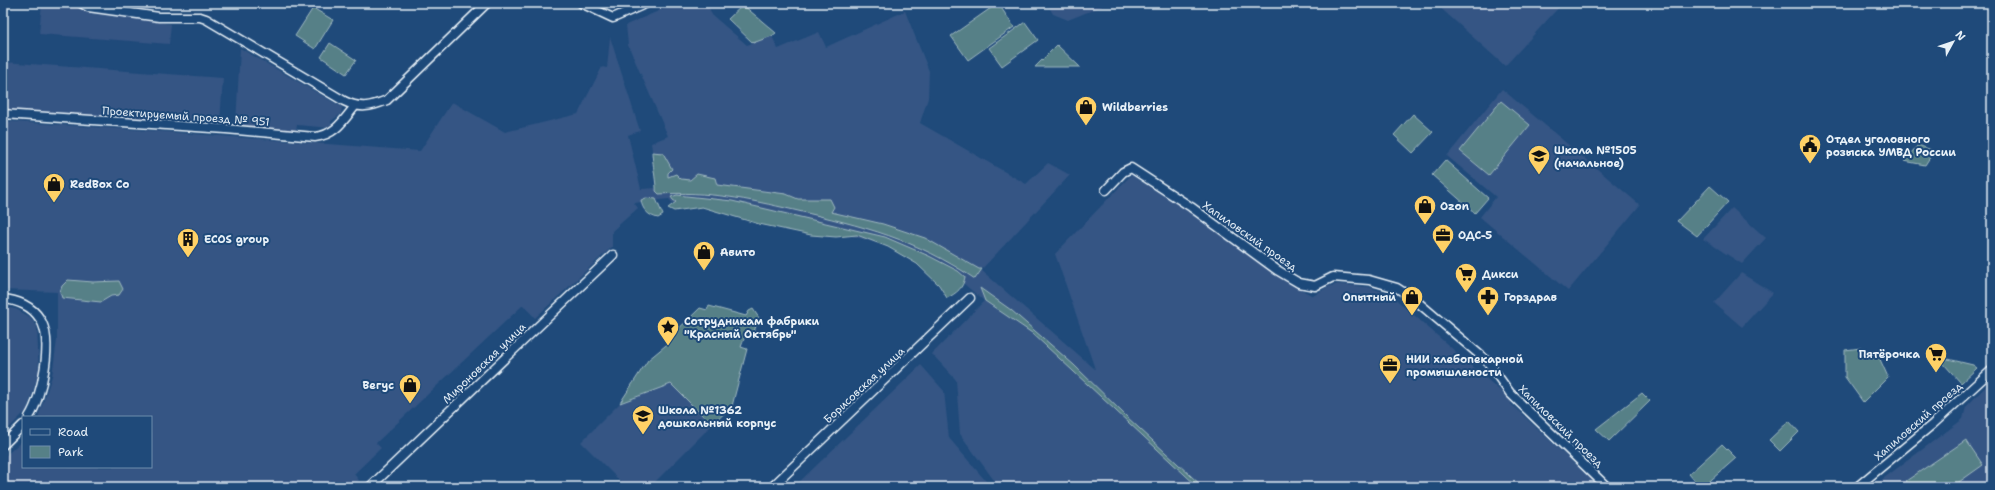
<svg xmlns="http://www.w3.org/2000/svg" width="1995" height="490" font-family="'Shantell Sans',sans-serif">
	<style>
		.built { fill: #345584 }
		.green { fill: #568087; stroke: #9fb8c0 }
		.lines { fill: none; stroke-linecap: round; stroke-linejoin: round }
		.street-casing { stroke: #e8f1f8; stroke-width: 11 }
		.street { stroke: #1f4a7a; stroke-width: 8 }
		.labels { text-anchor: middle; stroke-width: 4; stroke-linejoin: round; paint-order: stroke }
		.poi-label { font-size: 11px; font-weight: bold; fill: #e8f1f8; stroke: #1f4a7a; text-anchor: start }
		.street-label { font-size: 11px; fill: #e8f1f8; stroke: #1f4a7a }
	</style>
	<rect width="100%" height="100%" fill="#1f4a7a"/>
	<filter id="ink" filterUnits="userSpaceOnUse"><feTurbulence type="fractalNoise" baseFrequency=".025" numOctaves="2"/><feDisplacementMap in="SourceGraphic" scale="8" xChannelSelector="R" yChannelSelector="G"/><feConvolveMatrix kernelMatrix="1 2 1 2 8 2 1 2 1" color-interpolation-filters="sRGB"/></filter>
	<g filter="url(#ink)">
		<!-- built -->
		<g class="built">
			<polygon points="42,3 74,3 89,13 171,24 169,44 39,34"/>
			<polygon points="677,3 707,3 712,15 747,45 772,36 778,49 819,32 826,47 905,11 929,71 928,98 920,123 1026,184 1048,163 1070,175 982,269 980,269 1095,369 1055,254 1131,175 1183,208 1277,276 1313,296 1327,287 1338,284 1369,287 1391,295 1512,401 1511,404 1592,480 1591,487 999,487 960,434 956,380 932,354 984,301 957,278 919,257 880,244 732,202 675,206 669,199 634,203 638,208 612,231 612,247 535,318 523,305 376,443 381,448 354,474 359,480 351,487 339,487 332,480 325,487 3,487 3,458 23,440 23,467 151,467 151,417 38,417 52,376 57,340 57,292 3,290 3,121 156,131 420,151 452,102 505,132 578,114 602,67 607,68 610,37 640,131 628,135 641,189 657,188 651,143 668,136 628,45 626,25"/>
			<polygon points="1047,3 1110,3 1068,20 1053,14"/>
			<polygon points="1435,3 1559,3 1561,5 1505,66"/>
			<polygon points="240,48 342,107 341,114 331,121 331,128 297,125 296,132 236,124"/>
			<polygon points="3,62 223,78 220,123 3,111"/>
			<polygon points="1502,89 1640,205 1568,291 1480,217 1496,197 1447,156"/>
			<polygon points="1732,208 1766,238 1742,264 1703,239"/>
			<polygon points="1741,273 1773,293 1742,327 1714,303"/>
			<polygon points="3,307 16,309 30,317 37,326 39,372 27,410 3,434"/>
			<polygon points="921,365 944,391 949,438 991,487 794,487"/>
			<polygon points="1992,380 1992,487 1872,487 1963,419 1966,407"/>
			<polygon points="671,384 712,425 650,487 626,487 581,442 620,403"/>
		</g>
		<!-- green -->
		<g class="green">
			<polygon points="998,3 1014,27 968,60 951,36"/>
			<polygon points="743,5 776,33 772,36 753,43 728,19"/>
			<polygon points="313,8 333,20 315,49 295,36"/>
			<polygon points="1025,22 1038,40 1002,66 989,48"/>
			<polygon points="330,43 356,60 346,74 321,57"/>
			<polygon points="1057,45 1080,67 1035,67"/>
			<polygon points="1501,101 1530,125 1489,175 1460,151"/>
			<polygon points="1413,114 1433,132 1413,153 1394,135"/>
			<polygon points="1918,145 1934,151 1925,165 1904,161"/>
			<path d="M 652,152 L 663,153 L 672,169 L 668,173 L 668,177 L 676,174 L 681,179 L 690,180 L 697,174 L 715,178 L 717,185 L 786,194 L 798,199 L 830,199 L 834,207 L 831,212 L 883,224 L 925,238 L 979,269 L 982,269 L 975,279 C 916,239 863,226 794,210 C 747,199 708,191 659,194 L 656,191 C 657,188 652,159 652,152 Z"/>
			<polygon points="1445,160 1488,198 1475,213 1432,175"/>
			<polygon points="1710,186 1728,202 1697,236 1677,221"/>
			<path d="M 677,195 L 732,201 L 885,237 L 929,256 L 958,271 L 965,277 C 963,288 957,293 947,298 L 939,285 L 917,264 L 888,247 L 857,235 L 836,237 L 811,235 L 759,224 L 702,207 L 674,211 L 668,208 L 676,202 L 673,200 L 671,197 Z"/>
			<path d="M 646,198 L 656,199 L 663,215 L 658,218 C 649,216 642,210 641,200 Z"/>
			<polygon points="68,280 93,282 119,281 123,289 119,295 111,296 101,302 62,298 60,292 62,286"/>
			<polygon points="980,288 1011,310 1074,365 1127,417 1203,487 1198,487 1032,333 985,301"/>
			<polygon points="709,306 746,316 749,311 753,309 759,318 752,337 745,336 741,347 747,349 732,406 712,425 671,384 620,403 648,360 671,341 669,338 700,308 707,310"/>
			<polygon points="1861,348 1878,355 1888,377 1863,402 1845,377 1845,350"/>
			<polygon points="1948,359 1973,365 1977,368 1961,383 1943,363"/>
			<polygon points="1642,393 1650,401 1609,441 1596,429"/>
			<polygon points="1789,421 1799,432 1780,451 1769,440"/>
			<polygon points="1966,440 1983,465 1952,487 1910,487 1906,481"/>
			<polygon points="1722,444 1736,458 1703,487 1700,487 1689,474"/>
		</g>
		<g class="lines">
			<!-- street casing -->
			<g class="street-casing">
				<g id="street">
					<path d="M 81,3 L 88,7 L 159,17 L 200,17 L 206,19 L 344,101 C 360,109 370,107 387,100 L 487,3"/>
					<polyline points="581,3 613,18 647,3"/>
					<path d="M 3,114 L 226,129 L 315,137 C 335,135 343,121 355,106"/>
					<polyline points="1106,190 1123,172 1131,168 1191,207 1277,270 1299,283 1315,286 1333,277 1369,280 1397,288 1414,299 1487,361 1510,393 1607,487"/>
					<path d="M 3,299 C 17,300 32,306 40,319 C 54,340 42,397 29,417"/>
					<polyline points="3,445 23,425"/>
					<polyline points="370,487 613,255"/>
					<polyline points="772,487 970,298"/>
					<polyline points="1857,487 1933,424 1992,370"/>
				</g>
			</g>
			<!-- street -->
			<use href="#street" class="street"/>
		</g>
	</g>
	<!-- icons -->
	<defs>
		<g id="shop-pin" transform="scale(1.15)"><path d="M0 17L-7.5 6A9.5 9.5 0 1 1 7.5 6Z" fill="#ffd166" stroke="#1f4a7a"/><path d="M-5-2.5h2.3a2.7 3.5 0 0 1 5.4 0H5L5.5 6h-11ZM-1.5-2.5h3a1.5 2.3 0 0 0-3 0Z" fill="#111"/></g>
		<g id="civic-pin" transform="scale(1.15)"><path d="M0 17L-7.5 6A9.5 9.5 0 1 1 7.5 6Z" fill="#ffd166" stroke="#1f4a7a"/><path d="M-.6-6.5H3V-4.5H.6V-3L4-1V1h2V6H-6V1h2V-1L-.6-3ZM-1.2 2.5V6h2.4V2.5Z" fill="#111"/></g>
		<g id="school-pin" transform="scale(1.15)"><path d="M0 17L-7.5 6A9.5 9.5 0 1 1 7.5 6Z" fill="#ffd166" stroke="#1f4a7a"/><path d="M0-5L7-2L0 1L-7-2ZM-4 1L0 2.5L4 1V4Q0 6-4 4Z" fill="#111"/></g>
		<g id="office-pin" transform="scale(1.15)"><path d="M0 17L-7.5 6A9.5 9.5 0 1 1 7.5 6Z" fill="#ffd166" stroke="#1f4a7a"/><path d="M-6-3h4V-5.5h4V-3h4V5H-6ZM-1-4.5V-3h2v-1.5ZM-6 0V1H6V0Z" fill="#111"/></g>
		<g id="building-pin" transform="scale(1.15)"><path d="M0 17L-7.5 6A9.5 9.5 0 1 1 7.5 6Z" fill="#ffd166" stroke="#1f4a7a"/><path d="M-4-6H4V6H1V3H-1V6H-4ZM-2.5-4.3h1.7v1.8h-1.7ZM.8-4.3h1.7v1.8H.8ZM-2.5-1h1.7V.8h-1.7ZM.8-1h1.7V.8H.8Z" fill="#111"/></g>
		<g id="supermarket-pin" transform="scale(1.15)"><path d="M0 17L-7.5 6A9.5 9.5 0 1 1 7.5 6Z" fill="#ffd166" stroke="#1f4a7a"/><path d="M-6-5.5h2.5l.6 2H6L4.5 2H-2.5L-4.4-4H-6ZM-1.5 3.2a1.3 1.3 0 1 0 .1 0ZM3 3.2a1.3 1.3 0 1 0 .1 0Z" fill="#111"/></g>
		<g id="pharmacy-pin" transform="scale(1.15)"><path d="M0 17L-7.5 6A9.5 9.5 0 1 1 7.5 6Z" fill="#ffd166" stroke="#1f4a7a"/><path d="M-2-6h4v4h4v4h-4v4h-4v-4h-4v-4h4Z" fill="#111"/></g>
		<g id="sight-pin" transform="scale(1.15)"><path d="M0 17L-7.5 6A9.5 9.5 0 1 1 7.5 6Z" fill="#ffd166" stroke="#1f4a7a"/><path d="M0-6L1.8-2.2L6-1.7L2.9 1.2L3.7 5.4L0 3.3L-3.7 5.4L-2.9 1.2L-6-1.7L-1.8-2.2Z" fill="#111"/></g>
	</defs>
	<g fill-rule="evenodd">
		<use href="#shop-pin" x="1086" y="107"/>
		<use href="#civic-pin" x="1810" y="145"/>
		<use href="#school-pin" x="1539" y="156"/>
		<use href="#shop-pin" x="54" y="184"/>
		<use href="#shop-pin" x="1425" y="206"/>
		<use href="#office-pin" x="1443" y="235"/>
		<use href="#building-pin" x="188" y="239"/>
		<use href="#shop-pin" x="704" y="252"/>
		<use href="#supermarket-pin" x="1466" y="274"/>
		<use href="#shop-pin" x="1412" y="297"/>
		<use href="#pharmacy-pin" x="1488" y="297"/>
		<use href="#sight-pin" x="668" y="327"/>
		<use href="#supermarket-pin" x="1936" y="354"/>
		<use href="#office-pin" x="1390" y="365"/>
		<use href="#shop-pin" x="410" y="385"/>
		<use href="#school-pin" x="643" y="416"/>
	</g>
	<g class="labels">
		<!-- poi labels -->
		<g class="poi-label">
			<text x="1102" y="111">Wildberries</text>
			<text x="1826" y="143">Отдел уголовного<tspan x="1826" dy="13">розыска УМВД России</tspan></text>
			<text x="1554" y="154">Школа №1505<tspan x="1554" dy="13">(начальное)</tspan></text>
			<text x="70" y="188">RedBox Co</text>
			<text x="1440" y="210">Ozon</text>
			<text x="1458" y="239">ОДС-5</text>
			<text x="204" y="243">ECOS group</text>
			<text x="720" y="256">Авито</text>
			<text x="1482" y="278">Дикси</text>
			<text x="1396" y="301" text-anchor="end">Опытный</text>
			<text x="1504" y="301">Горздрав</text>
			<text x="684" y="325">Сотрудникам фабрики<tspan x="684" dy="13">"Красный Октябрь"</tspan></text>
			<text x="1920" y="358" text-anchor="end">Пятёрочка</text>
			<text x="1406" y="363">НИИ хлебопекарной<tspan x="1406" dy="13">промышлености</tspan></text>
			<text x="394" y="389" text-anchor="end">Вегус</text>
			<text x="658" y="414">Школа №1362<tspan x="658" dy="13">дошкольный корпус</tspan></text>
		</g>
		<!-- street labels -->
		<g class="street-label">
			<text transform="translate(186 116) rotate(4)" y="4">Проектируемый проезд № 951</text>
			<text transform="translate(1250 236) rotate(35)" y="4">Хапиловский проезд</text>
			<text transform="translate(484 363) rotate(-44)" y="4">Мироновская улица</text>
			<text transform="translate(864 385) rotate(-43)" y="4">Борисовская улица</text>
			<text transform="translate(1918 421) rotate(-41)" y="4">Хапиловский проезд</text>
			<text transform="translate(1561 426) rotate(44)" y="4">Хапиловский проезд</text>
		</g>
	</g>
	<!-- margin -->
	<rect width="1995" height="490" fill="none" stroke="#1f4a7a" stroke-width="16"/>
	<rect x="8" y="8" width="1979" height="474" fill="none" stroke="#e8f1f8" stroke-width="1.5" filter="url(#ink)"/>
	<!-- legend -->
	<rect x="22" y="416" width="130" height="52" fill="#1f4a7a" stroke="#6f8dac"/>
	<rect x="30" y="429" width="20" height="6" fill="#1f4a7a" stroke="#6f8dac"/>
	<text x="58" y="436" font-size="12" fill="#e8f1f8">Road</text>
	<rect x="30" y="446" width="20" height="12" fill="#568087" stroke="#6f8dac"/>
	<text x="58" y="456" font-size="12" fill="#e8f1f8">Park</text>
	<!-- north arrow -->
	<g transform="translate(1953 42) rotate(50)" stroke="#1f4a7a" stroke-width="3" paint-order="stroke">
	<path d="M0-3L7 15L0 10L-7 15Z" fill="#e8f1f8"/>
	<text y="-6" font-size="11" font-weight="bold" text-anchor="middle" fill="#e8f1f8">N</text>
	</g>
</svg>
